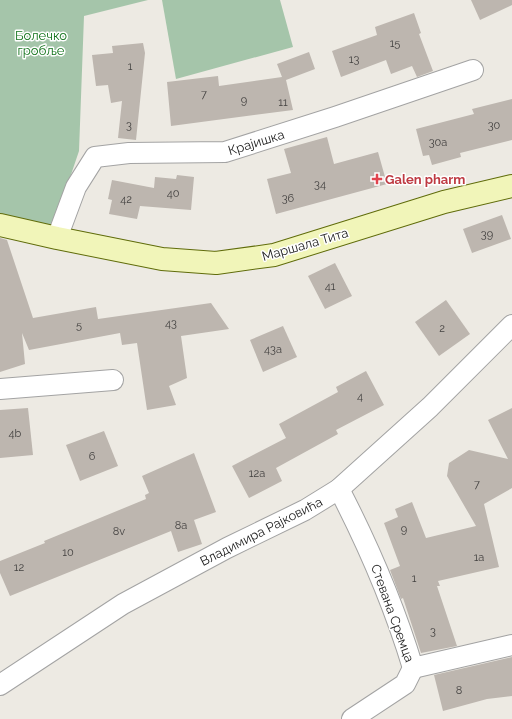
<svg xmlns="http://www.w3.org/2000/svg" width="512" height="719" font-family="Raleway,sans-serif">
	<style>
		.cemetery { fill: #a5c5aa }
		.building { fill: #bdb6af }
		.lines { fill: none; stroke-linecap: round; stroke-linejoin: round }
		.street-casing { stroke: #a3a3a3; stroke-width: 22 }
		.secondary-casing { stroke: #606c0b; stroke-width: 24 }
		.street { stroke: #fff; stroke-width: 20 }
		.secondary { stroke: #f1f5b9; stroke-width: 22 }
		.health-dot { fill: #e0444e; stroke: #fff; stroke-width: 1.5 }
		.labels { text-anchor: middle; stroke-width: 3; stroke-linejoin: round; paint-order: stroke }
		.number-label { font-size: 11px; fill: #444241 }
		.park-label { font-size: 13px; fill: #12731b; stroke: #fff }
		.street-label { font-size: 13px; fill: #1c1c1c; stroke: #fff }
		.health-label { font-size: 13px; font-weight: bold; fill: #be3a42; stroke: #fff; text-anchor: start }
	</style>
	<rect width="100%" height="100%" fill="#edeae3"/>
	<!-- cemetery -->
	<g class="cemetery">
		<polygon points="0,0 148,0 84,16 79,151 59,210 48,236 0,225"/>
		<polygon points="162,0 280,0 293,47 176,79"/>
	</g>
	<!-- building -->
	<g class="building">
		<polygon points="471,0 512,0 512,5 480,20"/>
		<polygon points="414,13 421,33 419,34 433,71 417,77 412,66 391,74 386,60 341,77 332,51 377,35 375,27"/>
		<polygon points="143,43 145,53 136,140 118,138 122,101 111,103 108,85 96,86 92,55 113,53 112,46"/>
		<polygon points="309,52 315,69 286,80 293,110 171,126 167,82 218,76 219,86 282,77 277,64"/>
		<polygon points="512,99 512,140 460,153 461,157 432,165 429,155 423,156 416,129 474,114 472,109"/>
		<polygon points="327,137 334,164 378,152 387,184 276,214 267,179 291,173 284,149"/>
		<polygon points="177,175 194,177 191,210 140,206 137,219 109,214 112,200 108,199 112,180 154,188 155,177 176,179"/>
		<polygon points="502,215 511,239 472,253 463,229"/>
		<polygon points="0,238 7,240 33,318 96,307 98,319 211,303 229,329 181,336 187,378 169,386 176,405 147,410 137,343 122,345 120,333 29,350 22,333 25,364 0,372"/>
		<polygon points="335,263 352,296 325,309 308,276"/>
		<polygon points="446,300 470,334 439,356 415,322"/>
		<polygon points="283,326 297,357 263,372 250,340"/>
		<polygon points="366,371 384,405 336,430 338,434 276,468 282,481 249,498 232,466 286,438 279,424 338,392 336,387"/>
		<polygon points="28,408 33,455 0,458 0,410"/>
		<polygon points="512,408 512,488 484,504 499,567 438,581 440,586 437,586 457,646 421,653 403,598 401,599 390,570 400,566 384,523 398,517 395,509 412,502 426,538 476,526 447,476 449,463 469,450 508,459 488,420"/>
		<polygon points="104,431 118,466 80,481 66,445"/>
		<polygon points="194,453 216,512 194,520 202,544 178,552 171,531 10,596 0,573 0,561 45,543 44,541 146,499 145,495 149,493 142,476"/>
		<polygon points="512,657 512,696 487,699 443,711 434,675"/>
	</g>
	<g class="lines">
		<!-- street casing -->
		<g class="street-casing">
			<g id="street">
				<polyline points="57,238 76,187 95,157 129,153 225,152 335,117 473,70"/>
				<polyline points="0,389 113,380"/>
				<path d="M 339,489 C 369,547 394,605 413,668 L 512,645"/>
				<polyline points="0,685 123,604 227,548 305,510 339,489 430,407 512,325"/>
				<polyline points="352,719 405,684 413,668"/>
			</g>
		</g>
		<!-- secondary casing -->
		<g class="secondary-casing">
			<polyline id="secondary" points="0,225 57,238 162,259 216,263 274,255 444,202 512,186"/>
		</g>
		<!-- street -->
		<use href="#street" class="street"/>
		<!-- secondary -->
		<use href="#secondary" class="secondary"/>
	</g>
	<!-- markers -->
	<path class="health-dot" d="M375 173h4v4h4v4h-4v4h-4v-4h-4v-4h4z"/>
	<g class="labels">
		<!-- number labels -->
		<g class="number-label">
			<text x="395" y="47">15</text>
			<text x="354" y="63">13</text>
			<text x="130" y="70">1</text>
			<text x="204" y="98">7</text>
			<text x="244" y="104">9</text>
			<text x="283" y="106">11</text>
			<text x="129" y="129">3</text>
			<text x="494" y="129">30</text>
			<text x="438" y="146">30a</text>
			<text x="320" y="188">34</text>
			<text x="173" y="197">40</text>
			<text x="288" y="202">36</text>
			<text x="126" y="203">42</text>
			<text x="487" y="238">39</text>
			<text x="330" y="290">41</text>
			<text x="171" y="327">43</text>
			<text x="79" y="329">5</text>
			<text x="442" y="332">2</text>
			<text x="273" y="353">43a</text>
			<text x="360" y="400">4</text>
			<text x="15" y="437">4b</text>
			<text x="92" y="460">6</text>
			<text x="257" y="477">12a</text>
			<text x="477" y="488">7</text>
			<text x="181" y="529">8a</text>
			<text x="404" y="533">9</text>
			<text x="119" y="535">8v</text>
			<text x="68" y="556">10</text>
			<text x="479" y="561">1a</text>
			<text x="19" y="571">12</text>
			<text x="414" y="582">1</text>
			<text x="433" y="635">3</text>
			<text x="459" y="694">8</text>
		</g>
		<!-- park labels -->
		<g class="park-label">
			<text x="41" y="40">Болечко<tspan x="41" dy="15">гробље</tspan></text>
		</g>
		<!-- street labels -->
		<g class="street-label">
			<text transform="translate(256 142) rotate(-17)" y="5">Крајишка</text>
			<text transform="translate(305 244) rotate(-16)" y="5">Маршала Тита</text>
			<text transform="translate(261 531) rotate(-27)" y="5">Владимира Рајковића</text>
			<text transform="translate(393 613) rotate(70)" y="5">Стевана Сремца</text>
		</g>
		<!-- health labels -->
		<g class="health-label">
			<text x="385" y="184">Galen pharm</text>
		</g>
	</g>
</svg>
